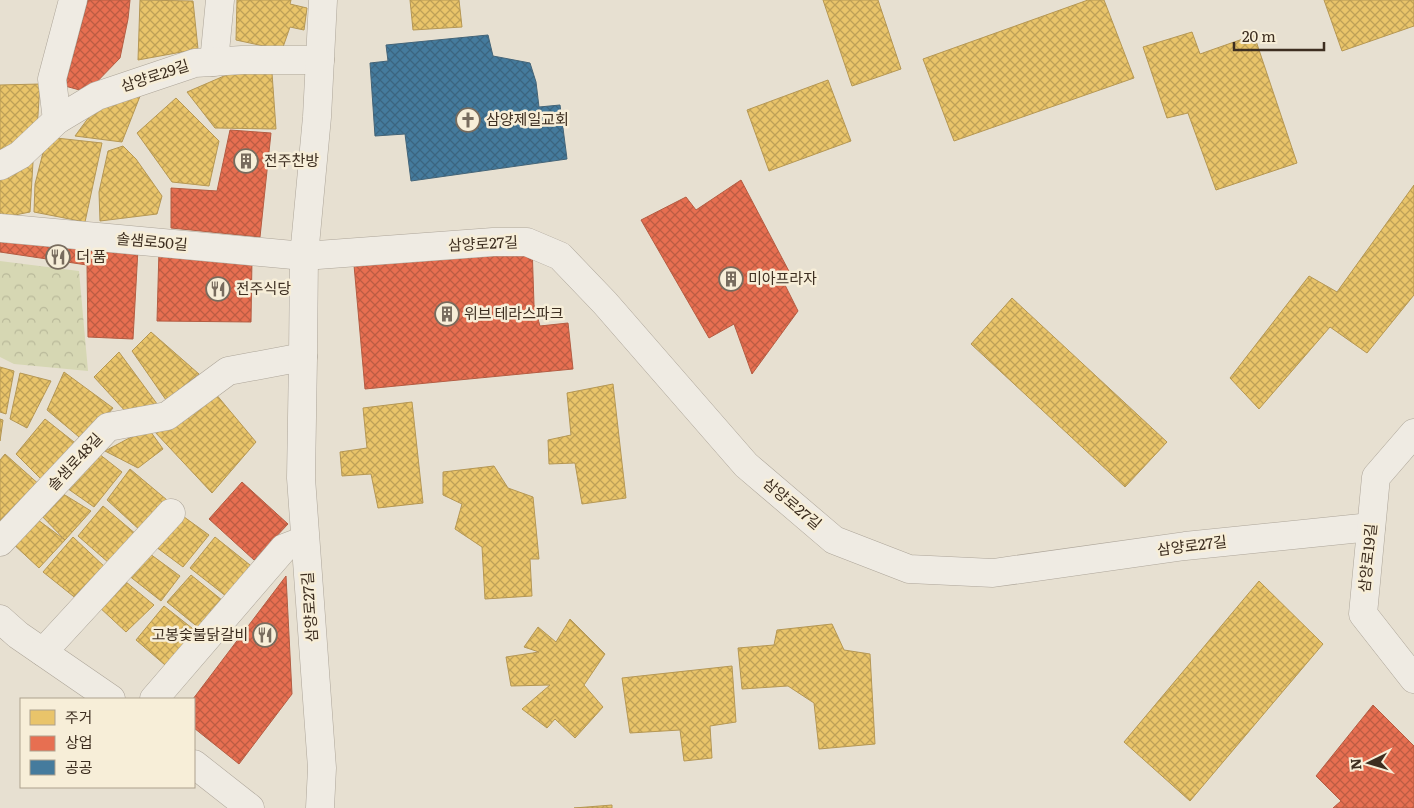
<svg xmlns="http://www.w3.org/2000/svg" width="1414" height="808" font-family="Literata,'Noto Sans KR',serif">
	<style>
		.park { fill: url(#park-crowns) }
		.homes { fill: url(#homes-cross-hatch); stroke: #b59754 }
		.shops { fill: url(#shops-cross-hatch); stroke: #b45c42 }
		.public { fill: url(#public-cross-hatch); stroke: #436478 }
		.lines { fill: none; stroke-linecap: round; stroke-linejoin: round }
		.minor-casing { stroke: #ada599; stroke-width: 29 }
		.minor { stroke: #efebe3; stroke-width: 28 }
		.labels { text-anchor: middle; stroke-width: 5; stroke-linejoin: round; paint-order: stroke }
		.street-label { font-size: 15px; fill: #3d2e20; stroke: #f7eed8 }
		.poi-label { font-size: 15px; fill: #3d2e20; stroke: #f7eed8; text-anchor: start }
	</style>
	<defs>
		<pattern id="park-crowns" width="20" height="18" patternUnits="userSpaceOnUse" patternTransform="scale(1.25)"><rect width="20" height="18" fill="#d6d7b3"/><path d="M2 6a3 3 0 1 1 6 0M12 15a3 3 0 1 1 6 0" fill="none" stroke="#b9b99a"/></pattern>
		<pattern id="homes-cross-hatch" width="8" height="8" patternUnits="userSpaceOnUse" patternTransform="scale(1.25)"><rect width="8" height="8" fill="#e9c46a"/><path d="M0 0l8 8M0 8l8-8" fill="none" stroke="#bea057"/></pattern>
		<pattern id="shops-cross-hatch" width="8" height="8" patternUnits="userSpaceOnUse" patternTransform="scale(1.25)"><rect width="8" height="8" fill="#e76f51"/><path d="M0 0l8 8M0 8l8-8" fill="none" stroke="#bc5c43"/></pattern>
		<pattern id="public-cross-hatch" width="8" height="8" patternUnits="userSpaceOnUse" patternTransform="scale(1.25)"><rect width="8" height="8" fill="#457b9d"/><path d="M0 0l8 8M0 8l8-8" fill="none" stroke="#3b6580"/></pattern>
	</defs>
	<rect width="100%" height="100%" fill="#e7e0d1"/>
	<!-- park -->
	<polygon class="park" points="0,261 79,271 88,371 14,364 0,357"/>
	<!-- homes -->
	<g class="homes">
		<polygon points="140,0 193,1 198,49 138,60"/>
		<polygon points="237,0 291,0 290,4 307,8 304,30 290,27 282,50 236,40"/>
		<polygon points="410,0 459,0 462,27 413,30"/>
		<polygon points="823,0 878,0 901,69 852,86"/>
		<polygon points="1088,0 1104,0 1134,78 954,141 923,59"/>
		<polygon points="1324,0 1414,0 1414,26 1342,51"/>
		<polygon points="1192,32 1200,54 1254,35 1297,163 1216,190 1188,113 1167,118 1143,47"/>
		<polygon points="231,73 272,73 276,129 215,128 187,92"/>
		<polygon points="828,80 851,141 769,171 747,110"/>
		<polygon points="40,84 37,130 0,154 0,85"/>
		<polygon points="144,86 122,142 75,136 100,102"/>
		<polygon points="176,98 219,141 209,186 172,182 137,133"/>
		<polygon points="47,137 102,143 85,222 34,212 35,184"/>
		<polygon points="123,146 136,159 162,196 157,214 100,221 99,192 108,151"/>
		<polygon points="20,161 33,162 30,212 5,217 0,214 0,176"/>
		<polygon points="1414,185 1414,295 1367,353 1330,327 1259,409 1230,378 1309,276 1337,292"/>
		<polygon points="1012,298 1167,442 1125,487 971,344"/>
		<polygon points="151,332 199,374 166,400 132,351"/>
		<polygon points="119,352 163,412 126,412 94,377"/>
		<polygon points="0,367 14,371 6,414 0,412"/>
		<polygon points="64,372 113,408 85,442 47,410"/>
		<polygon points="20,373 51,381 27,428 10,419"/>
		<polygon points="613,384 626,498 582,504 575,463 549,464 548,440 571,435 567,393"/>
		<polygon points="215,393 256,442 212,493 154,431"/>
		<polygon points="412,402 423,503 378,508 371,474 342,476 340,452 367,448 363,408"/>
		<polygon points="0,419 3,420 0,441"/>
		<polygon points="45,419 79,446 46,484 16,454"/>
		<polygon points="148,428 163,449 138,468 105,451"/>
		<polygon points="94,450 122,472 94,507 64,486"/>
		<polygon points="5,454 42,487 0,522 0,460"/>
		<polygon points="494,466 508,488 533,497 539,559 530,559 532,596 485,599 482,547 455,529 462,504 443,495 443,472"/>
		<polygon points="130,469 167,500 142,532 107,500"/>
		<polygon points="60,492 91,511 65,540 39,513"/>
		<polygon points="103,506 137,535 109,563 78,536"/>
		<polygon points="180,514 209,535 183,567 152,544"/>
		<polygon points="34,517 65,540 39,568 11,542"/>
		<polygon points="73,537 106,568 78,600 43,572"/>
		<polygon points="215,537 255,569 231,600 190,568"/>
		<polygon points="146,551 180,576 161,601 128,575"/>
		<polygon points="191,575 228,605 205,633 167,602"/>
		<polygon points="120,577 154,605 126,632 97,605"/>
		<polygon points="1259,581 1323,644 1190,801 1124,742"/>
		<polygon points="164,606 202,636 172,671 136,640"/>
		<polygon points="570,619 605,654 584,685 603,707 575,738 555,719 547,728 522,709 550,685 511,686 506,657 539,652 524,647 538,627 556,642"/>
		<polygon points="832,624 844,650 870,654 875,744 819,749 814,703 788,686 742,689 738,648 774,645 777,630"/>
		<polygon points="732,666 736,722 710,726 712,758 684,761 680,730 630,733 622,678"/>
		<polygon points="612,805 612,808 574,808"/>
	</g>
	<!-- shops -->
	<g class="shops">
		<polygon points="88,0 130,0 128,19 120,58 87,92 65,86"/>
		<polygon points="230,130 271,133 260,237 171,228 171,188 217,191"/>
		<polygon points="741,180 792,277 783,281 798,311 752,374 734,324 709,338 641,220 686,197 696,210"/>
		<polygon points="0,234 138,249 133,339 88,337 87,265 0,252"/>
		<polygon points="532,244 534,305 540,326 568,323 573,369 365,389 354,265"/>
		<polygon points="159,250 252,258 251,322 157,321"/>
		<polygon points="242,482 288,524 254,560 209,519"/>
		<polygon points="286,576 292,694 239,764 194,728 193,699"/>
		<polygon points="1373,705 1414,746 1414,808 1333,808 1341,801 1316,776"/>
	</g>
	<!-- public -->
	<polygon class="public" points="488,35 493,56 530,63 536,82 539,107 560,105 567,159 411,181 405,134 375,136 370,63 388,61 386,45"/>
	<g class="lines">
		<!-- minor casing -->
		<g class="minor-casing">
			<g id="minor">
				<polyline points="214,62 220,0"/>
				<polyline points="57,120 97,96 195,63 242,60 320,60"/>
				<polyline points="0,166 20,155 57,120 52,79 73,0"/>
				<polyline points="0,228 304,256 493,242 527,242 560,256 605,303 746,465 834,540 909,569 993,573 1185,546 1371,527"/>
				<polyline points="1414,433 1376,477 1363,614 1414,679"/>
				<polyline points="0,542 108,427 167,416 228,371 303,357"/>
				<polyline points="0,619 18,635 111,699"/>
				<polyline points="43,652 171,513"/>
				<polyline points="154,699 284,548 305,540"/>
				<polyline points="194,764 250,808"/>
				<polyline points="320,808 322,768 301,478 303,357 304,256 317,117 323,0"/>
			</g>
		</g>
		<!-- minor -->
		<use href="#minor" class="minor"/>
	</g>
	<!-- icons -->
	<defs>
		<g id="church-ring" transform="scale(1.25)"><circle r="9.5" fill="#f7eed8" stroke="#786c5e" stroke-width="1.5"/><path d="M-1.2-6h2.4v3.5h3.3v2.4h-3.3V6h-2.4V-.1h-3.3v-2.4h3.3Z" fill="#786c5e"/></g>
		<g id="building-ring" transform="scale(1.25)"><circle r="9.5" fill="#f7eed8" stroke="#786c5e" stroke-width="1.5"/><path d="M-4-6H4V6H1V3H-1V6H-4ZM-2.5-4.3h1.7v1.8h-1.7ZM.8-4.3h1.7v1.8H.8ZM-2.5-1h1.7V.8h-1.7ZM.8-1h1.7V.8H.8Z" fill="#786c5e"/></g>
		<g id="restaurant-ring" transform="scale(1.25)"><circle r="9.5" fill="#f7eed8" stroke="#786c5e" stroke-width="1.5"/><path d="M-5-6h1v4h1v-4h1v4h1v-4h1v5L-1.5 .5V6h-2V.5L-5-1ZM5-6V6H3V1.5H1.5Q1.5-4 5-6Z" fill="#786c5e"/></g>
	</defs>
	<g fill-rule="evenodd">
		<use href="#church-ring" x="468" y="120"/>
		<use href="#building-ring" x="246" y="161"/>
		<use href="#restaurant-ring" x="58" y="257"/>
		<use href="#building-ring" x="731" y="279"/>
		<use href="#restaurant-ring" x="218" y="289"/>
		<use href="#building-ring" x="447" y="314"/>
		<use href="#restaurant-ring" x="265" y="635"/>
	</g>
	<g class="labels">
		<!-- street labels -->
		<g class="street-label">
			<text transform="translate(155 76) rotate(-18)" y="5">삼양로29길</text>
			<text transform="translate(152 242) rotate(5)" y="5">솔샘로50길</text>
			<text transform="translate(483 244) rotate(-3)" y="5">삼양로27길</text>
			<text transform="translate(75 462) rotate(-47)" y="5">솔샘로48길</text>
			<text transform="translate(792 504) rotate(40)" y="5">삼양로27길</text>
			<text transform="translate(1192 546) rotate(-7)" y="5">삼양로27길</text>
			<text transform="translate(1368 558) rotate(-84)" y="5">삼양로19길</text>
			<text transform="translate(310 607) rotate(-94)" y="5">삼양로27길</text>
		</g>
		<!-- poi labels -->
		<g class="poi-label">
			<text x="486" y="125">삼양제일교회</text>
			<text x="264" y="166">전주찬방</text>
			<text x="76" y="262">더 품</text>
			<text x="748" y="284">미아프라자</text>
			<text x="236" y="294">전주식당</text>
			<text x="464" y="319">위브 테라스파크</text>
			<text x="248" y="640" text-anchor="end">고봉숯불닭갈비</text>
		</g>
	</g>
	<!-- legend -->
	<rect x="20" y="698" width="175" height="90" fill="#f7eed8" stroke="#ada18e"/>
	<rect x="30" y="710" width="25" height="15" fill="#e9c46a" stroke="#ada18e"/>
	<text x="65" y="723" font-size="15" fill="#3d2e20">주거</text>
	<rect x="30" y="736" width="25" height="15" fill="#e76f51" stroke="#ada18e"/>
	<text x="65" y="748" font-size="15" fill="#3d2e20">상업</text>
	<rect x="30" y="760" width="25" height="15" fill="#457b9d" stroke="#ada18e"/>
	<text x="65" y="773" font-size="15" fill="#3d2e20">공공</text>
	<!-- north arrow -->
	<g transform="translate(1369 763) rotate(265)" stroke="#f7eed8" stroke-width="4" paint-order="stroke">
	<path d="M0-4L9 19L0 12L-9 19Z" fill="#3d2e20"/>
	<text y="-8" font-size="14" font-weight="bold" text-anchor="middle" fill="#3d2e20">N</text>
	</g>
	<!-- scale -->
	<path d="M1234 42v8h90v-8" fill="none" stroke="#3d2e20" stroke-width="2.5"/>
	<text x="1242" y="42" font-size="15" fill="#3d2e20" stroke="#f7eed8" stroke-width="4" paint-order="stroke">20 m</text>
</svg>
